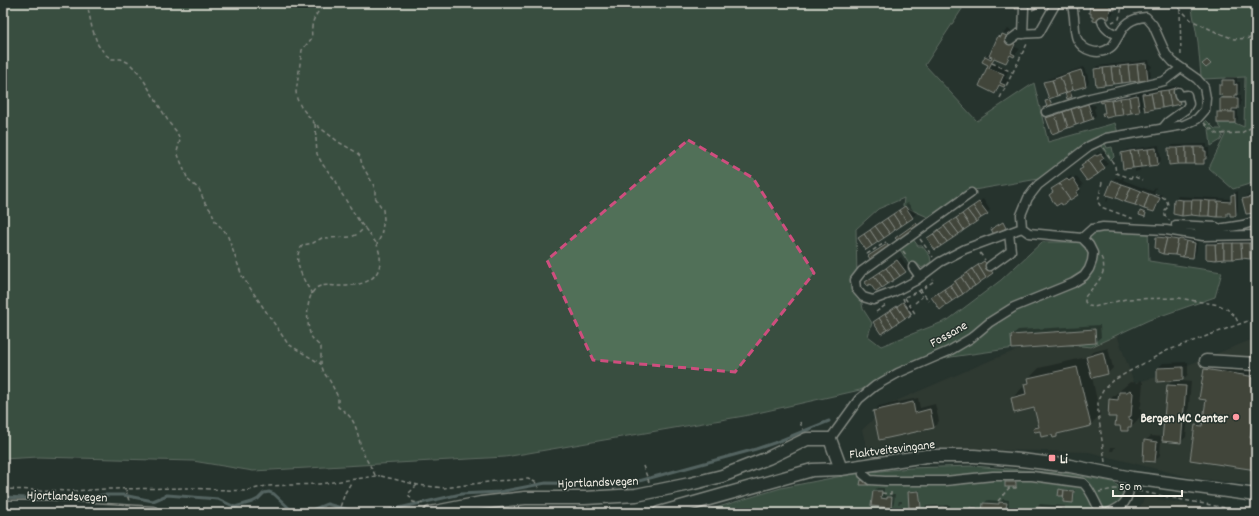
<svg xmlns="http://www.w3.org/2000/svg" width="1259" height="516" font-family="Dekko,sans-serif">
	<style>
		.built { fill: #383f36 }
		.green { fill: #516f58; stroke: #a2b0a0 }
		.shadow { fill: #0007; fill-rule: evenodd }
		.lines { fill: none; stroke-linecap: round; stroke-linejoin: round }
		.stream { stroke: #8c9f9f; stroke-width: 3 }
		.building { fill: #625c4b; stroke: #f4f1e8 }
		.street-casing { stroke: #f4f1e8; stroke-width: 11 }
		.secondary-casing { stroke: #f4f1e8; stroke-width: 15 }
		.path { stroke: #f4f1e8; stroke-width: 1.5; stroke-dasharray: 4 3; stroke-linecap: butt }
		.street { stroke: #26332d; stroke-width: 8 }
		.secondary { stroke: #26332d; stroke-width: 12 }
		.marked { fill: none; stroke: #ce4e7e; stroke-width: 3; stroke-dasharray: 8 5; stroke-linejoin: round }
		.poi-dot { fill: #ff9aa2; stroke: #26332d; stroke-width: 1.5 }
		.labels { text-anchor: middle; stroke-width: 3; stroke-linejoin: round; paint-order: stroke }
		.street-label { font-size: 13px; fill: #f4f1e8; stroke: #26332d }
		.poi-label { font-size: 13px; font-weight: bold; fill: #f4f1e8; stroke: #26332d; text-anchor: end }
	</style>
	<rect width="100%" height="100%" fill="#26332d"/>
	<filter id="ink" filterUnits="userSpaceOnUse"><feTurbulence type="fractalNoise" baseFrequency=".025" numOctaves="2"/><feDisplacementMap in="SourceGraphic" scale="8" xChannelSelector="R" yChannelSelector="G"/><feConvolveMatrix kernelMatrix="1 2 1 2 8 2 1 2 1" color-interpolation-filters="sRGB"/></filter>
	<g filter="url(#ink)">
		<!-- built -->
		<g class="built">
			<polygon points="1116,332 1134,383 1160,376 1256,338 1256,485 1193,478 1089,452 951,449 869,457 862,430 889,404 989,361 1057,334"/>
			<polygon points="1145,497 1200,506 1233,513 1132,513 1139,509"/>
		</g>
		<!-- green -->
		<g class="green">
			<polygon points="3,3 966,3 925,65 977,121 1034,83 1048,142 1115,123 1118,133 1090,147 1050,177 974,190 930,218 903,206 904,198 878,209 856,229 857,278 863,309 872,323 868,336 881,346 948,320 1001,280 1042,242 1080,242 1097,226 1148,229 1149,261 1222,272 1215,297 1149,320 1091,347 1050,343 951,357 907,368 860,390 744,416 505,457 253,471 193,461 38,457 3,459"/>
			<polygon points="1191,3 1247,3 1256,17 1256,182 1233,189 1209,168 1226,133 1224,132 1221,140 1211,146 1209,129 1204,124 1206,120 1215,129 1222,129 1217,123 1235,123 1244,127 1245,77 1204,79 1201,76 1198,42"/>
			<polygon points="1105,143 1107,148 1112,147 1114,157 1111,160 1100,145"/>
			<polygon points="913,239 918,246 922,246 930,256 931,262 922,268 915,262 909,264 899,248"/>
			<path d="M 973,466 L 1070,474 L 1113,482 C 1123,489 1125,493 1120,503 L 1101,513 L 699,513 L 781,488 L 852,474 L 910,468 Z"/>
		</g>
		<!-- shadow -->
		<g class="shadow">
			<polygon points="1091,3 1120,3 1116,7 1115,11 1108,18 1102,17 1098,21"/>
			<path d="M 1008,29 L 1011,31 L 1010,34 L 1019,39 L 1015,47 L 1020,49 L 1014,56 L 1012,55 L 1006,62 L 996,58 L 993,62 L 1009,69 L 1005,78 L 1009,80 L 1009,81 L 1004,86 L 1001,85 L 995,93 L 988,67 L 991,65 L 983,62 L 986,56 L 991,51 L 992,52 L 999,37 ZM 1003,33 L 1012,37 L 1011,39 L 1002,35 Z"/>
			<polygon points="1149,60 1150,65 1151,65 1152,67 1150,69 1151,76 1148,79 1095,69 1098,66"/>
			<polygon points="1084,67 1086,74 1087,73 1089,82 1086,85 1071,90 1073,95 1071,96 1066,92 1049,97 1044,83 1048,79"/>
			<polygon points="1226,77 1237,77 1237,82 1240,82 1240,91 1238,93 1238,95 1241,95 1241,105 1236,109 1238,109 1238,119 1235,122 1218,113 1221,110 1221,99 1224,96 1223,94 1220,94 1220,85"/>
			<polygon points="1180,85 1182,100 1179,104 1143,95 1141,96 1143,108 1140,111 1106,114 1104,113 1105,111 1104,101 1102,102 1101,98 1105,95 1106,99 1139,93 1140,90 1143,90 1143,94 1146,91"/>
			<polygon points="1091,101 1092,105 1095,105 1096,107 1094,109 1096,115 1093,119 1047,118 1051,114"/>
			<polygon points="1207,144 1207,148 1209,148 1209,155 1204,163 1169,148 1173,145"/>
			<polygon points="1159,145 1161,160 1158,164 1140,166 1140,170 1139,171 1135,172 1135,169 1138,166 1122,153 1126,150"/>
			<polygon points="1104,151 1106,154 1103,158 1108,164 1104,167 1081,170 1084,167 1082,165 1085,162 1099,152 1101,154"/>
			<polygon points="1124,175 1125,176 1123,180 1152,191 1155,187 1156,188 1154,192 1162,195 1157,208 1154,211 1113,180 1116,177 1121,179"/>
			<polygon points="1071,176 1072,179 1076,176 1083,185 1079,189 1081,191 1077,194 1063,204 1050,195 1054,191 1056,186"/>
			<polygon points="1238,191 1238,211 1235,215 1230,212 1226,216 1175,200 1178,196 1232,199 1232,195 1236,192"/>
			<polygon points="1256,194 1256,210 1243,200 1246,196"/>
			<polygon points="1108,197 1109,198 1107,202 1106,201"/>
			<polygon points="983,199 990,210 987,213 928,238"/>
			<polygon points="908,203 916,214 912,217 859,238"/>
			<polygon points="1142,210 1147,212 1145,216 1141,212"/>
			<polygon points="1005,222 1007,226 994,233 993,228"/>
			<polygon points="1174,232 1173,236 1184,238 1185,236 1198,240 1196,253 1193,257 1157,237 1161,234 1167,235 1167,233"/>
			<polygon points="1213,238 1220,239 1218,241 1230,240 1230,238 1237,239 1235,240 1248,240 1248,238 1254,238 1253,240 1256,240 1256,257 1207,244 1210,241 1213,241"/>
			<polygon points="901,257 908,268 905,271 871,282 866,282"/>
			<polygon points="988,259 995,269 992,273 936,294"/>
			<polygon points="906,299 914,310 910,313 874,322"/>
			<polygon points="1100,325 1101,337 1095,342 1012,335 1018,330"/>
			<polygon points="1108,348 1113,368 1108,373 1092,377 1100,415 1090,425 1061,432 1057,436 1035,428 1039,424 1035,407 1012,398 1022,388 1025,387 1025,384 1029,380 1029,378 1039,368 1087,357 1093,352"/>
			<polygon points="1188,362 1188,374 1182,381 1191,382 1186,437 1180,442 1161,440 1160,455 1155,461 1145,441 1151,436 1163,437 1168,385 1173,380 1158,368 1163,363"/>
			<polygon points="1211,362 1256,369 1256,469 1196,426 1204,419 1207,400 1204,369"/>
			<polygon points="1141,380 1143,383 1141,405 1139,409 1141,410 1141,416 1128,430 1117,416 1110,399 1130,382 1138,383"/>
			<polygon points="918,398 920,408 935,404 939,421 934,427 880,439 874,412 879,406"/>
			<polygon points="1111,447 1115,447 1113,451 1110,451"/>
			<polygon points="1007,481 1017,481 1017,485 1015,486 1006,486 1006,482"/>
			<polygon points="877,488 884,488 884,495 889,496 891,494 895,494 894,503 891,507 872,505 874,491"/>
			<polygon points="1061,489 1075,490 1074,501 1073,502 1064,495 1060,495"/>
			<polygon points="920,490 921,505 920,506 909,493 910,491"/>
			<polygon points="1003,499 1009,500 1009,513 983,513 984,503 988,500 1001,501"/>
			<polygon points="899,501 902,501 902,503 898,504"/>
			<polygon points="1040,504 1065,506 1065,512 1067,509 1071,509 1070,513 1036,513 1036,508"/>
			<polygon points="950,505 951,513 923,513 922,509 926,506"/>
			<polygon points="972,506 978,507 976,513 971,508"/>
			<polygon points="1171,508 1196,513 1155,513 1159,509 1168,511"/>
			<polygon points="814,509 815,513 794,513"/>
		</g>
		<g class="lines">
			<!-- stream -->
			<g class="stream">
				<polyline points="3,497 76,500 103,495 123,495 153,501 167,495 218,499 235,507 252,502 258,499 264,493 269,492 274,494 290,509 312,510 327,504 360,513"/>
				<polyline points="377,513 461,494 499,492 546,483 628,484 756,449 774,443 829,421"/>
			</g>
		</g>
		<!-- building -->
		<g class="building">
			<polygon points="1013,3 1031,3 1031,6 1021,5 1020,9 1015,9 1016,5 1013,4"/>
			<polygon points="1090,3 1110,3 1110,7 1115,7 1115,10 1110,9 1109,19 1099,18 1098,22 1093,21 1093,17 1091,17 1091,13 1089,13"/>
			<polygon points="1002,34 1007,36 1005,40 1015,44 1011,53 1015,55 1014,57 1010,55 1006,63 994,58 989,68 1004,74 1000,83 1005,85 1004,87 999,85 995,94 979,86 988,65 982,62 985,56 991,59 992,57 989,56 998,36 1001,37"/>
			<polygon points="1207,60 1211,64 1206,68 1202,64"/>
			<polygon points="1146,63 1148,80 1139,81 1137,64"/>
			<polygon points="1137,64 1139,81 1130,82 1128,65"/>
			<polygon points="1128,65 1130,82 1122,83 1120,66"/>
			<polygon points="1120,66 1122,83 1113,84 1111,67"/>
			<polygon points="1111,67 1113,84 1105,85 1103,68"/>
			<polygon points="1103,68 1105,85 1096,86 1094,69"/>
			<polygon points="1081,70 1083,76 1084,76 1086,86 1073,90 1068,74"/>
			<polygon points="1068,74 1073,90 1066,93 1060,77"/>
			<polygon points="1060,77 1066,93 1057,96 1052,80"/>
			<polygon points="1052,80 1057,96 1049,99 1043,82"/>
			<polygon points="1222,80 1234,80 1234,85 1237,84 1237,95 1235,95 1235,98 1223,98 1222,95 1219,95 1219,85 1222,85"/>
			<polygon points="1177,88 1180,104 1171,106 1168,90"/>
			<polygon points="1168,90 1171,106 1162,108 1160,91"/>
			<polygon points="1070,91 1072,97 1067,99 1065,93"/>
			<polygon points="1160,91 1162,108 1154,109 1151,93"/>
			<polygon points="1151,93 1154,109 1145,111 1142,94"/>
			<polygon points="1137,95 1140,112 1131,113 1129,97"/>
			<polygon points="1129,97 1131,113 1123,115 1120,98"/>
			<polygon points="1100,98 1103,99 1103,101 1111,100 1114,116 1106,118 1105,115 1103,116 1102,113 1105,113 1103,102 1101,103"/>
			<polygon points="1120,98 1123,115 1114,116 1111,100"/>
			<polygon points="1220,98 1238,98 1238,109 1232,109 1232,112 1220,112"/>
			<polygon points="1050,100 1052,105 1047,107 1045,101"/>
			<polygon points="1088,104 1093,119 1084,122 1080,106"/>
			<polygon points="1080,106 1084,122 1076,125 1071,109"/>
			<polygon points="1071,109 1076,125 1068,128 1063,112"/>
			<polygon points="1063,112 1068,128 1060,131 1055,115"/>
			<rect x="1217" y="112" width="18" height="11"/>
			<polygon points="1055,115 1060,131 1052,134 1046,118"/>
			<polygon points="1186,147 1186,164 1178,164 1177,148"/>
			<polygon points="1186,147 1194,147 1195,164 1186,164"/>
			<polygon points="1194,147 1204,147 1204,151 1206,151 1206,159 1204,159 1204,164 1195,164"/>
			<polygon points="1156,148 1158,165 1150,166 1148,149"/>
			<polygon points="1168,148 1177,148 1178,164 1169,165"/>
			<polygon points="1148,149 1150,166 1141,167 1138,150"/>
			<polygon points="1138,150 1141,167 1133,168 1130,151"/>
			<polygon points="1130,151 1133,168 1123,169 1121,153"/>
			<polygon points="1101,154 1104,158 1100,161 1105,168 1098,174 1088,160 1095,155 1097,156"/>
			<polygon points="1088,160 1098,174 1087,181 1079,170 1083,168 1081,165"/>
			<polygon points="1073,178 1080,189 1076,192 1078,195 1070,200 1059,184 1067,179 1069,181"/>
			<polygon points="1112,180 1122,184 1116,198 1106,195"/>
			<polygon points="1059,184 1070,200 1062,205 1061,203 1056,206 1049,195 1053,192 1051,189"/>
			<polygon points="1122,184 1131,187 1125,202 1116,198"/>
			<polygon points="1131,187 1141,191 1135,205 1125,202"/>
			<polygon points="1141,191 1149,194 1144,209 1135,205"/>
			<polygon points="1149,194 1160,198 1154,212 1144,209"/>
			<polygon points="1235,194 1236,216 1230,216 1230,213 1227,213 1227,217 1217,217 1218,201 1231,202 1231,195"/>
			<polygon points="1256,195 1256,212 1255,213 1251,197"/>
			<polygon points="1251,197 1255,213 1246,214 1242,199"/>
			<polygon points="1174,199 1183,200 1182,216 1173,214"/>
			<polygon points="1183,200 1192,200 1191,215 1182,216"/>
			<polygon points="1192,200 1201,200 1200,216 1191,215"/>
			<polygon points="1201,200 1210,201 1209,216 1200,216"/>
			<polygon points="1210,201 1218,201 1217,217 1209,216"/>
			<polygon points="979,202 988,214 981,218 973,206"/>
			<polygon points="905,206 913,218 907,222 899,210"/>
			<polygon points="973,206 981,218 976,222 967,210"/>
			<polygon points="899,210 907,222 901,226 893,214"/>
			<polygon points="967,210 976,222 970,226 962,214"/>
			<polygon points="1140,211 1146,213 1145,217 1139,215"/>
			<polygon points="893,214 901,226 895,230 887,218"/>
			<polygon points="962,214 970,226 964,230 956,218"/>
			<polygon points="887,218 895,230 890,234 881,222"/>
			<polygon points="956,218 964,230 959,234 950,222"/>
			<polygon points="881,222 890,234 884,238 875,226"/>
			<polygon points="950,222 959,234 953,238 944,226"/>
			<polygon points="1003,222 1006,228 994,235 991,229"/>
			<polygon points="916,223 919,227 898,241 895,238"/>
			<polygon points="875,226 884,238 878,242 870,230"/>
			<polygon points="944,226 953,238 947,242 938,230"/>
			<polygon points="870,230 878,242 872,246 864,234"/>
			<polygon points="938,230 947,242 941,246 933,234"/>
			<polygon points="864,234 872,246 866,250 858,238"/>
			<polygon points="933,234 941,246 935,250 927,238"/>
			<polygon points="1156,237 1167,238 1163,254 1158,252 1158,249 1155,248"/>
			<polygon points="1167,238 1178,240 1175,255 1163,254"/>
			<polygon points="1181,239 1186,241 1183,257 1175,255 1178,240"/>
			<polygon points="1186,241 1195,243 1193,258 1183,257"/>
			<polygon points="1256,242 1256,258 1250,259 1249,243"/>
			<polygon points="1224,243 1224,259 1216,260 1215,244"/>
			<rect x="1224" y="243" width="9" height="16"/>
			<polygon points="1233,243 1241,243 1242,258 1233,259"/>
			<polygon points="1241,243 1249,243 1250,259 1242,258"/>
			<polygon points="887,244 889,247 871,260 868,256"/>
			<polygon points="1206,244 1215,244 1216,260 1206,259"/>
			<polygon points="897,260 906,272 900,276 891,264"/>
			<polygon points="984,261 993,273 986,278 978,265"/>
			<polygon points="891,264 900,276 894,280 886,268"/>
			<polygon points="978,265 986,278 980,282 972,269"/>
			<polygon points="886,268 894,280 888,284 880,272"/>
			<polygon points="972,269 980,282 975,286 967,273"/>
			<polygon points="880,272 888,284 882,288 874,276"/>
			<polygon points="967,273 975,286 969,289 961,277"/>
			<polygon points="874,276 882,288 876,292 870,284 867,286 865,282"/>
			<polygon points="961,277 969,289 963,294 955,281"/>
			<polygon points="955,281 963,294 958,297 950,285"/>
			<polygon points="950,285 958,297 952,301 944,289"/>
			<polygon points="944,289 952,301 946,305 938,293"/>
			<polygon points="938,293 946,305 940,310 931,297"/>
			<polygon points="903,302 911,314 905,318 897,306"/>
			<polygon points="897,306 905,318 899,322 891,310"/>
			<polygon points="891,310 899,322 893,326 885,314"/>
			<polygon points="885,314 893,326 887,330 879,318"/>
			<polygon points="879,318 887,330 881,334 873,322"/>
			<polygon points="1095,329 1096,343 1012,349 1011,335"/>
			<polygon points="1103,352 1108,374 1092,378 1086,357"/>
			<polygon points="1077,367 1091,426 1057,434 1057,437 1053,438 1052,435 1041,437 1040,431 1035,432 1033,430 1034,428 1039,427 1034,408 1014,413 1011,398 1026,394 1024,384 1029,383 1028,378"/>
			<polygon points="1183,367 1183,380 1157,382 1157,368"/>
			<polygon points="1204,369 1256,377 1256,408 1254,408 1250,438 1256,439 1256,470 1190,460 1195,425 1202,426 1206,400 1199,399"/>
			<polygon points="1167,385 1186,386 1181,443 1162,441"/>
			<polygon points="1130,390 1133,393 1131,416 1129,417 1129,419 1132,420 1131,427 1128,427 1128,431 1121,431 1120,426 1115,426 1116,417 1108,417 1109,399 1118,400 1119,392 1127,392"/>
			<polygon points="913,402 915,413 930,409 934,428 879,440 873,411"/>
			<polygon points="1144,440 1157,442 1155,462 1143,461"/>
			<polygon points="861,480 869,481 869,485 860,485"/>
			<rect x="1005" y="482" width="11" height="5"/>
			<polygon points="1059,489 1064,490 1063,496 1058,496"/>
			<polygon points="1064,490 1074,491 1073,503 1063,502"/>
			<polygon points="873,491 882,491 881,498 887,499 887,497 892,497 891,508 871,506"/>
			<polygon points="919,491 921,507 909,508 908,492"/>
			<polygon points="999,502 1007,503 1005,513 982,513 983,503 999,504"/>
			<polygon points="943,507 947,508 948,513 922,513 921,509"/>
			<polygon points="970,507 977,508 977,513 970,513"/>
			<polygon points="1035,507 1062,509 1062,513 1035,513"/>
		</g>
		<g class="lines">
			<!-- street casing -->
			<g class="street-casing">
				<g id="street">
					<path d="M 1102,21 C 1105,30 1110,32 1119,35"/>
					<polyline points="1023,34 1024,8"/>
					<polyline points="1010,40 1018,34 1039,33 1056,3"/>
					<polyline points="1046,112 1090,98 1164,81 1181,68"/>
					<polyline points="1163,128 1168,122 1186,109 1189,104 1187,95 1179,96 1178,92"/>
					<polyline points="971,193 862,271 855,280 856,289 863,297 873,300 894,292 915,281 940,262 965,249 1022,228"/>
					<polyline points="1176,225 1216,227"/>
					<polyline points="1199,232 1243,225 1256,221"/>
					<polyline points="1082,238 1092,229 1103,227 1166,230 1203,236 1256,235"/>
					<polyline points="990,266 1011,251 1009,233"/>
					<polyline points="913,267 920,277"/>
					<path d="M 830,439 L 859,399 L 875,386 L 898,373 L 949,351 L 971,338 L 990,322 L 1014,307 L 1073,283 L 1084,276 L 1089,269 L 1092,261 L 1093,253 L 1089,245 L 1082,238 L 1029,233 L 1022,228 L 1021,215 L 1028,198 L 1038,185 L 1089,146 L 1106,138 L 1184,125 L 1197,119 L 1205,110 L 1206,98 L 1204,87 L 1197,79 L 1173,62 L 1166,54 L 1153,25 L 1146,17 C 1131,18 1124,24 1118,37 C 1116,40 1114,45 1111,47 C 1100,56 1083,52 1077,39 C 1073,30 1076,15 1071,3"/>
					<path d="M 863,474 L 870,480 L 885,481 L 945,481 L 993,476 L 1032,476 L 1083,483 C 1092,491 1095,503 1101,513"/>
					<path d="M 1108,513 C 1130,503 1126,500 1132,478"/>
				</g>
			</g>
			<!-- secondary casing -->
			<g class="secondary-casing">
				<g id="secondary">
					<polyline points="1206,361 1256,364"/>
					<polyline points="3,507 53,507 153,513"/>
					<polyline points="430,513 481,503 525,498 585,498 636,495 690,484 722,476 768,458 807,439 830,439 841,469"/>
					<polyline points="659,513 812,470 841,469 926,456 974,456 1021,460 1070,466 1132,478 1256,495"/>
				</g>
			</g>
			<!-- path -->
			<g class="path">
				<polyline points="87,3 92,28 98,45 106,55 112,59 121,59 129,63 140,74 170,124 177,132 180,140 177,152 188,180 199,189 205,203 212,212 215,221 227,234 242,276 288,344 321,364"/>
				<path d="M 329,3 C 326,6 322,8 319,11 C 312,19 311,28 312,38 L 302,50 L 296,92 L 297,99 L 301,107 L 315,124 L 340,143 L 356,152 L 360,156 L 362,165 L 373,184 L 375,189 L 375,197 L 383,210 L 384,219 L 381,236 L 377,244 C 378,249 381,256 380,262 C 379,283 356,286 340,286 C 333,286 324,284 318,287 C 305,294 306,324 311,336 C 313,340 318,344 321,347 L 321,364 L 324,373 L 330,381 L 338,397 L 338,407 C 356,418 356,428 361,447 C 363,456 371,466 375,475 L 380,476"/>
				<polyline points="1174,3 1191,20 1216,32 1234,39 1256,38"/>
				<polyline points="1180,9 1181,57"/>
				<polyline points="1032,10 1040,7 1041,3"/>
				<polyline points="1112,22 1119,19 1123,3"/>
				<polyline points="992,63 1012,72"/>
				<polyline points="1000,98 1028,42"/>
				<polyline points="1204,123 1217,134 1241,133 1256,125"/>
				<polyline points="315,124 317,154 323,165 336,181 340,191 359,221 377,244"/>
				<polyline points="1104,148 1115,166 1116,173 1131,178 1133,176 1142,180"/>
				<polyline points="1102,182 1098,202 1101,207 1134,219"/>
				<path d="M 1155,194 C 1163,197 1168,198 1168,207 L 1165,210 L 1165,216 L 1170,221"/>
				<polyline points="920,239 933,257"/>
				<polyline points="903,251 907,256"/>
				<polyline points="980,253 985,260"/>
				<polyline points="867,254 886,242"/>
				<path d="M 1101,257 C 1110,274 1094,285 1085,297 L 1085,302 L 1089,306 L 1094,307 L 1126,299 L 1179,298 L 1219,305 L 1227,309 L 1235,316 L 1239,324"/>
				<polyline points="920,289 929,301"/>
				<path d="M 312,294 C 304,280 290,259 303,245 L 313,243 L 322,238 L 351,237 L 358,234 L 365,227"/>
				<polyline points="905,297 921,290 934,281 933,279"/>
				<polyline points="903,298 905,304 912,315 908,318"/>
				<polyline points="905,298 916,315"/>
				<polyline points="915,303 922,297 919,291"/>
				<polyline points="876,312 886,305"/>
				<polyline points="800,422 803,430"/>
				<polyline points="1105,462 1098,412 1098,400 1104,389 1112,381 1166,351 1256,318"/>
				<polyline points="643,466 649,482"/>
				<polyline points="381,476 418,485 444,488 495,481 528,479 535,482 539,488"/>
				<polyline points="417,485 408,494 413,502 425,504"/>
				<polyline points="3,489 72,491 107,489 190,488 245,491 266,486 319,484 377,476"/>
				<polyline points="126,490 129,501"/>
				<path d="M 1138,491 C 1176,499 1213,505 1250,513"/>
				<polyline points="1099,492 1114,489 1121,489"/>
				<polyline points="882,493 891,494 891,489"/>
				<polyline points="998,501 1009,488 1016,488 1017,486"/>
				<polyline points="338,513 345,493 352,481"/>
			</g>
			<!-- street -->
			<use href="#street" class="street"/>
			<!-- secondary -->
			<use href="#secondary" class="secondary"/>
		</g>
	</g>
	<!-- marked area -->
	<path d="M0 0H1259V516H0ZM 688,140 L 753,178 L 814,273 L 735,372 L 593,360 L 547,260 Z" fill="#26332d" fill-opacity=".55" fill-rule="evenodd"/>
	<path class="marked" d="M 688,140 L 753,178 L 814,273 L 735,372 L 593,360 L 547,260 Z"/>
	<!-- markers -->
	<g class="poi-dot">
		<circle cx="1236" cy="417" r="4"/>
		<rect x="1048" y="454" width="8" height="8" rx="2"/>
	</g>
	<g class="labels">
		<!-- street labels -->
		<g class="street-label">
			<text transform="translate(948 333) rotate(-29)" y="5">Fossane</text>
			<text transform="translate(892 448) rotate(-7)" y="5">Flaktveitsvingane</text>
			<text transform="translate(598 481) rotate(-2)" y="5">Hjortlandsvegen</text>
			<text transform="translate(67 495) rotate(2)" y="5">Hjortlandsvegen</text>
		</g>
		<!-- poi labels -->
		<g class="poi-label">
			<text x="1228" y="422">Bergen MC Center</text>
			<text x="1060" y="463" text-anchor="start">Li</text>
		</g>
	</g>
	<!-- margin -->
	<rect width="1259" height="516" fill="none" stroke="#26332d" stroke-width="16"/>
	<rect x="8" y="8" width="1243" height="500" fill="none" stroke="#f4f1e8" stroke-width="1.5" filter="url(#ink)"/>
	<!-- scale -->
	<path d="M1113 490v6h69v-6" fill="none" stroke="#f4f1e8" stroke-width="2"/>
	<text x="1119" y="490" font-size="12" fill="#f4f1e8" stroke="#26332d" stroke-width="3" paint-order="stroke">50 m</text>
</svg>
